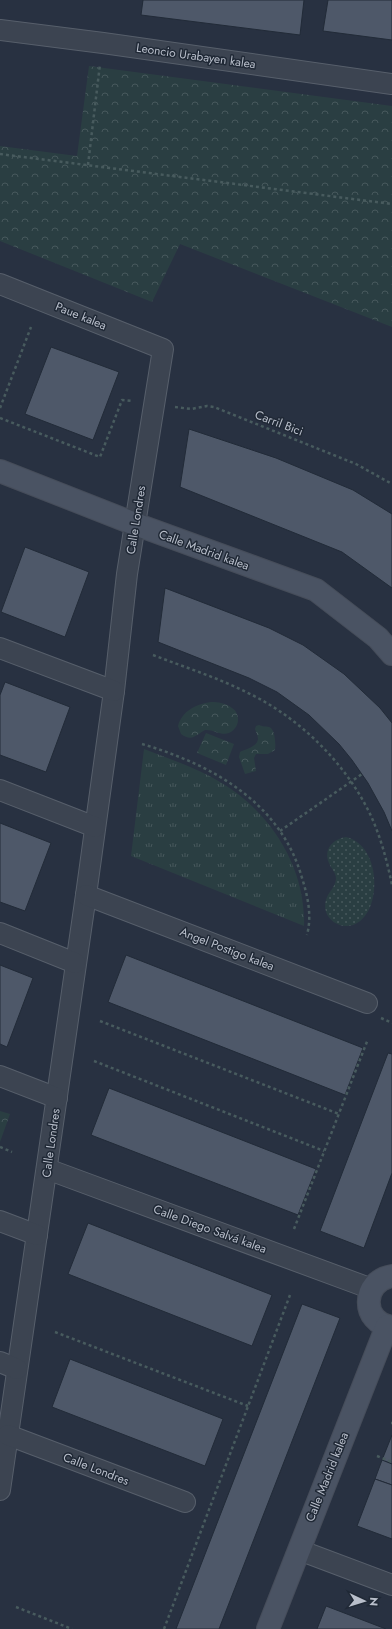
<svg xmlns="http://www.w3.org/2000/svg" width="392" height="1629" font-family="Jost,sans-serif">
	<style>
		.grass { fill: url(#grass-tufts) }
		.park { fill: url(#park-crowns) }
		.garden { fill: url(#garden-dots) }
		.building { fill: #4e5869; stroke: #222b38 }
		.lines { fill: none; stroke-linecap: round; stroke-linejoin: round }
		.street-casing { stroke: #575f6b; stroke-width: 22 }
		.secondary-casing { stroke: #464d5a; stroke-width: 24 }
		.path { stroke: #485b5e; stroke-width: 2.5; stroke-dasharray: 3 3; stroke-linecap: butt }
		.street { stroke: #3c4451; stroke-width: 20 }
		.secondary { stroke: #4a5363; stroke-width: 22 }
		.labels { text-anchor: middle; stroke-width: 3; stroke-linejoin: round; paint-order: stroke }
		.street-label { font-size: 12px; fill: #b9bfcb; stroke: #202936 }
	</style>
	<defs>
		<pattern id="grass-tufts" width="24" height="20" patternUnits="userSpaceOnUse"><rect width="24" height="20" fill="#2a3e42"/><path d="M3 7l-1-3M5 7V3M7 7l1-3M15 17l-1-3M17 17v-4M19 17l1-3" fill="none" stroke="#47585c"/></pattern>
		<pattern id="park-crowns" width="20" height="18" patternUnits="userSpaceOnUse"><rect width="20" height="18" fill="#2a3e42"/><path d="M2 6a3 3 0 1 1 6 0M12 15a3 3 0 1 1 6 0" fill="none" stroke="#47585c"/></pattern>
		<pattern id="garden-dots" width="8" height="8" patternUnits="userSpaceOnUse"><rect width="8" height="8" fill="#2a3e42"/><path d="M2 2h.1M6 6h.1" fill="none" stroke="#47585c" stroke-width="1.8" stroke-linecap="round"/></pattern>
	</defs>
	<rect width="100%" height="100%" fill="#283141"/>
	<!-- grass -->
	<path class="grass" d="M 144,749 C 170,759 197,768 220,782 C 270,811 306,867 304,926 L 131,856 Z"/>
	<!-- park -->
	<g class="park">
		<polygon points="89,66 392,106 392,327 180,244 152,302 0,241 0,146 77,156"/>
		<path d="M 211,702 C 218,702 226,703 232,708 C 241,714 240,728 229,733 C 221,736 213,729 205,730 C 196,735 192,742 181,734 L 178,726 C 182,711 196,704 211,702 Z"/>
		<path d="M 259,725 C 263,727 265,726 269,727 C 275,728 276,745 275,750 L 268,754 L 256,754 L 254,758 L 256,771 L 245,774 L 239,757 L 240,752 C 246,749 257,747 258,739 C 258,736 256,732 255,729 L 256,726 Z"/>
		<polygon points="206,733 234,744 226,765 197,753"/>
		<polygon points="0,1111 10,1114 0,1142"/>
	</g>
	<!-- garden -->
	<path class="garden" d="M 346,837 C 386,846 382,928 345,926 C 332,925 322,913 326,900 C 328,892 335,888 336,879 C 336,872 331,869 329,863 C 323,849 333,839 346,837 Z"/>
	<!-- building -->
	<g class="building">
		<polygon points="143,0 304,0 300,35 141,15"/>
		<polygon points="328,0 392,0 392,40 323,31"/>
		<polygon points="51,347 119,372 93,440 25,414"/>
		<polygon points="189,429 276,458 353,490 392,514 392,588 342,552 180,487"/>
		<polygon points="25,547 89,572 65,637 1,612"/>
		<polygon points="165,588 269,628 303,645 344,674 380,708 392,723 392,831 384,812 368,783 352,760 339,744 309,715 277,692 249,678 158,642"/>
		<polygon points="5,682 70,707 46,772 0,755 0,695"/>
		<polygon points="0,823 51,843 25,911 0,902"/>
		<polygon points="126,955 363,1048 345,1095 108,1002"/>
		<polygon points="0,965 33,978 7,1047 0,1044"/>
		<polygon points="388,1053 392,1054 392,1173 364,1248 320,1231"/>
		<polygon points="109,1088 316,1169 298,1215 91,1135"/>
		<polygon points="88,1223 272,1295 252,1346 68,1274"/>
		<polygon points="302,1304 340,1318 219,1629 176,1629"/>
		<polygon points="70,1359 223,1419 205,1466 52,1407"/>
		<polygon points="392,1435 392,1464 382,1460"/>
		<polygon points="382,1460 392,1464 392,1485 375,1479"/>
		<polygon points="375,1479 392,1485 392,1539 357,1526"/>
		<polygon points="326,1606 386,1629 317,1629"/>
	</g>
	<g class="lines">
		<!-- street casing -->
		<g class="street-casing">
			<g id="street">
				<polyline points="0,30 103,43 392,84"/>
				<polyline points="0,284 163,349 127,574 114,691 86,895 0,1490"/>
				<polyline points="0,648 114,691"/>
				<polyline points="0,790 95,827"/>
				<polyline points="86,895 367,1003"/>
				<polyline points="0,933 75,963"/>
				<polyline points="0,1076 57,1098"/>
				<polyline points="47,1169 372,1289"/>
				<polyline points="0,1221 37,1235"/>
				<polyline points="0,1362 17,1369"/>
				<polyline points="8,1435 185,1502"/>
				<polyline points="299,1550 392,1585"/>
			</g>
		</g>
		<!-- secondary casing -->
		<g class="secondary-casing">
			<g id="secondary">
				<polyline points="0,471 135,524 316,590 378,638 392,654"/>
				<path d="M 392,1276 C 361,1281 361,1323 392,1327"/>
				<polyline points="268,1629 387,1326"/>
			</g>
		</g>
		<!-- path -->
		<g class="path">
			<polyline points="0,154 392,204"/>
			<polyline points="88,165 100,64"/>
			<polyline points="175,407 191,409 207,406 214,407 356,464 392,484"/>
			<polyline points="0,408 31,327"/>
			<polyline points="0,418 100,457 122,400 132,401"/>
			<path d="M 153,655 C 184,667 216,677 246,692 C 299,717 346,763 371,816 C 381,838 387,861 392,885"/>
			<path d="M 142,744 C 213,765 281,803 302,878 C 308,897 312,916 307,935"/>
			<polyline points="280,831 362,774"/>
			<polyline points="381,1018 392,1023"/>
			<polyline points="100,1021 339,1114"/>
			<polyline points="94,1061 324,1151"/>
			<polyline points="0,1147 12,1152"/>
			<polyline points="294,1229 368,1039"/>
			<polyline points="55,1332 248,1406"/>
			<polyline points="391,1423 392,1423"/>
			<polyline points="377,1456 392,1462"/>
			<polyline points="16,1607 72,1629"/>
			<polyline points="164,1629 290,1295"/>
		</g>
		<!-- street -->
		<use href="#street" class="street"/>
		<!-- secondary -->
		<use href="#secondary" class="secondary"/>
	</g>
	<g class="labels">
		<!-- street labels -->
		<g class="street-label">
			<text transform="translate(196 56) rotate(8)" y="4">Leoncio Urabayen kalea</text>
			<text transform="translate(81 316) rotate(22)" y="4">Paue kalea</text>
			<text transform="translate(279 423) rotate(21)" y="4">Carril Bici</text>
			<text transform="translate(136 520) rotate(-81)" y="4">Calle Londres</text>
			<text transform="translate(204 550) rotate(20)" y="4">Calle Madrid kalea</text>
			<text transform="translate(227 949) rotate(21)" y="4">Angel Postigo kalea</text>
			<text transform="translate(51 1143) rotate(-82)" y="4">Calle Londres</text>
			<text transform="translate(210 1229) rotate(20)" y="4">Calle Diego Salvá kalea</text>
			<text transform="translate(96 1469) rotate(21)" y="4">Calle Londres</text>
			<text transform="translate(327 1477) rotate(-68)" y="4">Calle Madrid kalea</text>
		</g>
	</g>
	<!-- north arrow -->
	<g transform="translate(364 1601) rotate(94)" stroke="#202936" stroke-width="3" paint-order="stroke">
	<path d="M0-3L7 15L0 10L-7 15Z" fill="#b9bfcb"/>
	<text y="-6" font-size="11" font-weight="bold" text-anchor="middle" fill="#b9bfcb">N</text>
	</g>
</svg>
